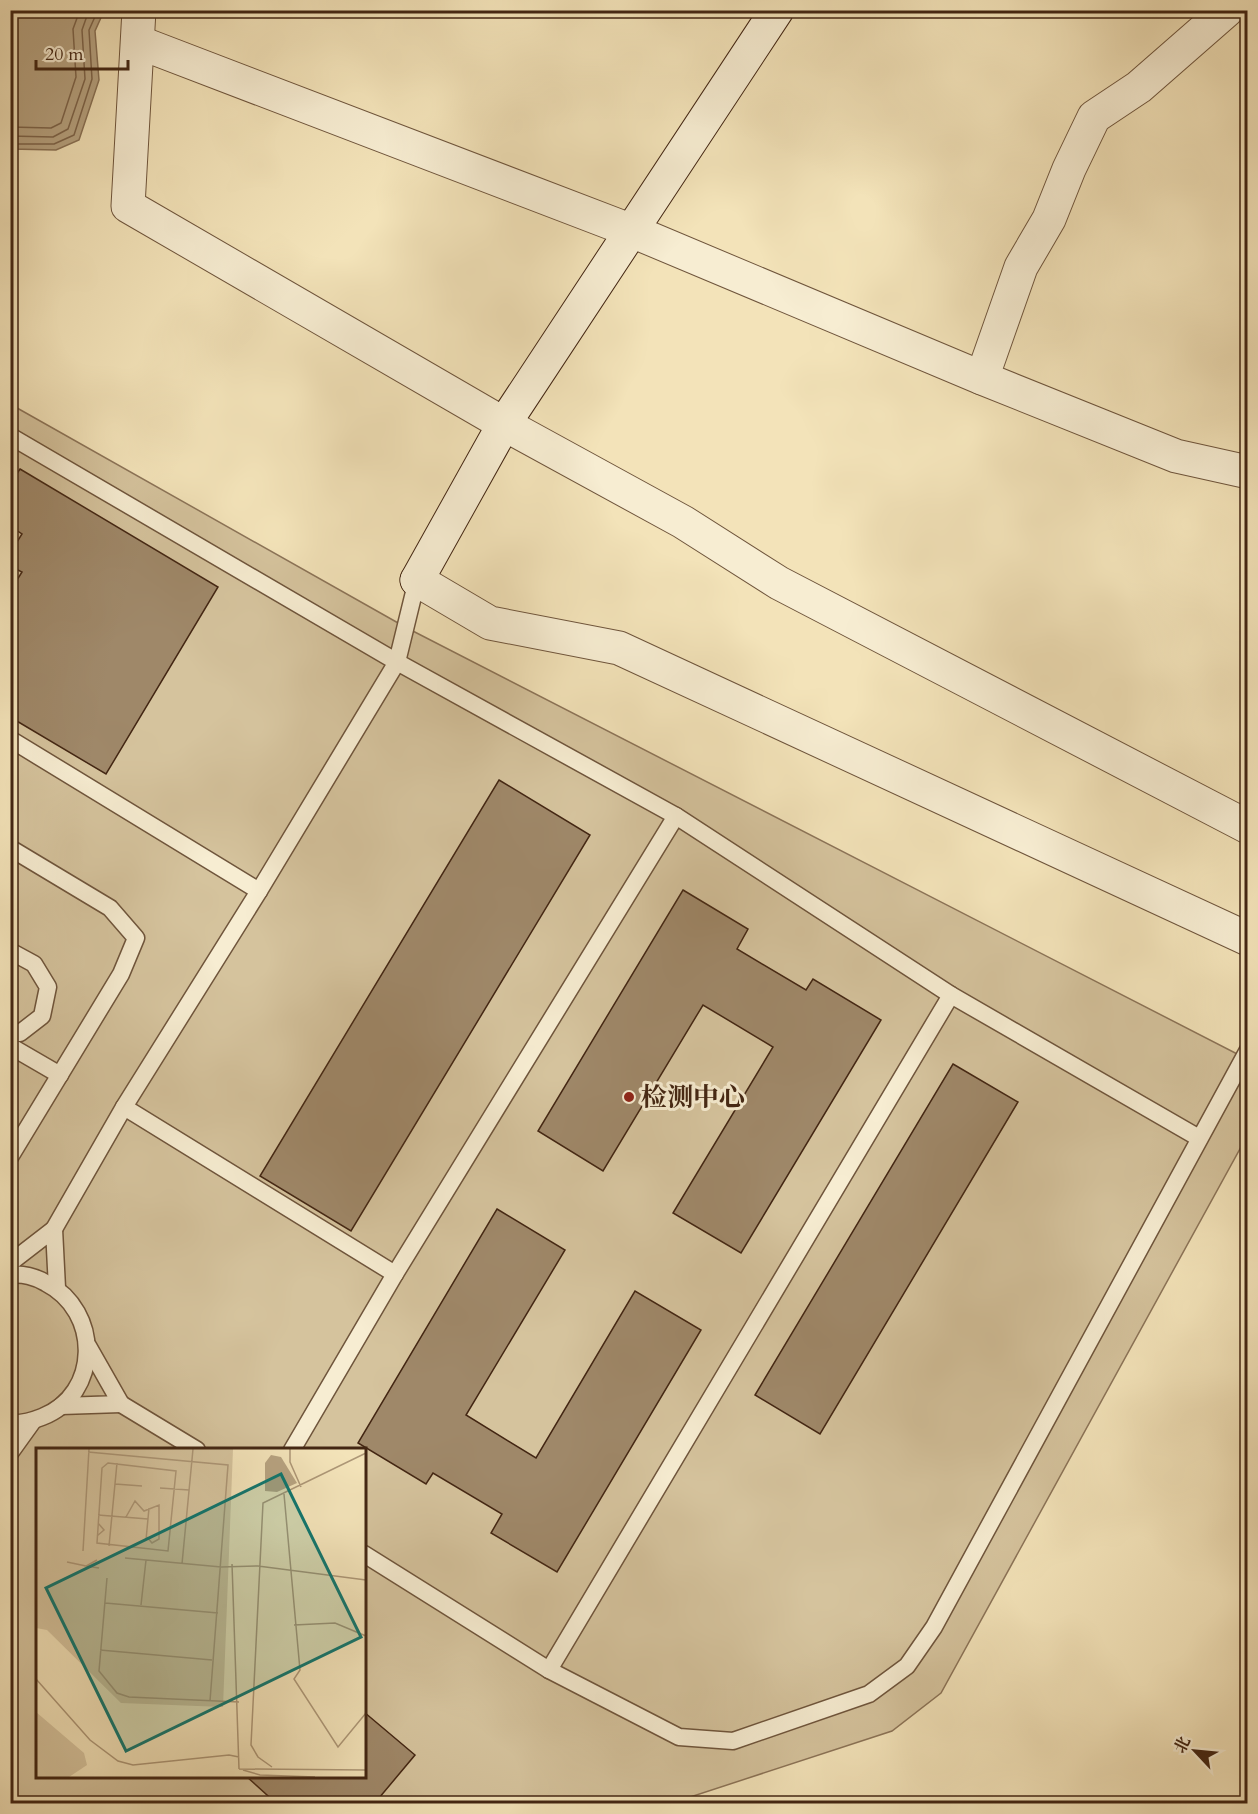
<svg xmlns="http://www.w3.org/2000/svg" width="1258" height="1814" font-family="Cardo,'Noto Serif SC',serif">
	<style>
		.green { fill: #d5c39d; stroke: #8c7458; stroke-width: 1.5; fill-rule: evenodd }
		.water { fill: #b7a381; stroke: #897155; stroke-width: 1.5 }
		.lines { fill: none; stroke-linecap: round; stroke-linejoin: round }
		.shore { stroke: #7d644a; stroke-width: 1.5 }
		.building { fill: #9f8869; stroke: #432613; stroke-width: 1.5 }
		.lane-casing { stroke: #6f553c; stroke-width: 19 }
		.street-casing { stroke: #6f553c; stroke-width: 35 }
		.secondary-casing { stroke: #432613; stroke-width: 35 }
		.lane { stroke: #f7edd2; stroke-width: 16 }
		.street { stroke: #f7edd2; stroke-width: 33 }
		.secondary { stroke: #f7edd2; stroke-width: 33 }
		.poi-dot { fill: #8f2418; stroke: #f7edd2; stroke-width: 2 }
		.labels { text-anchor: middle; stroke-width: 6; stroke-linejoin: round; paint-order: stroke }
		.poi-label { font-size: 26px; font-weight: bold; fill: #432613; stroke: #f7edd2; text-anchor: start }
		.inset-road { fill: none; stroke: #ad9777; stroke-width: 1.5 }
		.view { fill: #0f766e; fill-opacity: 0.15; stroke: #0f766e; stroke-width: 3 }
		.inset-edge { fill: none; stroke: #432613; stroke-width: 3 }
	</style>
	<rect width="100%" height="100%" fill="#f3e3b9"/>
	<filter id="stains"><feTurbulence type="fractalNoise" baseFrequency=".00333" numOctaves="4"/><feColorMatrix values="0 0 0 0 .2 0 0 0 0 .09 0 0 0 0 .02 0 0 0 .5 -.17"/></filter>
	<radialGradient id="worn" r=".72"><stop offset=".6" stop-color="#630" stop-opacity="0"/><stop offset="1" stop-color="#630" stop-opacity=".3"/></radialGradient>
	<!-- green -->
	<path class="green" d="M 10,404 L 407,628 L 1247,1059 L 1247,1136 L 941,1693 L 892,1731 L 672,1803 L 11,1803 ZM 38,1450 L 364,1450 L 364,1776 L 38,1776 Z"/>
	<!-- water -->
	<polygon class="water" points="11,10 104,11 95,31 99,80 79,140 56,150 11,149"/>
	<g class="lines">
		<!-- shore -->
		<g class="shore">
			<polyline points="10,127 51,128 61,123 76,77 73,29 80,10"/>
			<polyline points="10,136 53,137 68,129 85,79 82,30 89,10"/>
			<polyline points="10,144 54,144 74,135 92,79 89,30 98,10"/>
		</g>
	</g>
	<!-- building -->
	<g class="building">
		<polygon points="20,469 218,587 106,774 10,717 10,591 22,572 10,566 10,553 22,534 10,526 10,484"/>
		<polygon points="499,780 590,835 351,1231 260,1176"/>
		<polygon points="683,890 748,929 737,949 806,990 813,979 881,1020 741,1253 673,1213 773,1047 703,1005 603,1171 538,1131"/>
		<polygon points="953,1064 1018,1102 820,1434 755,1395"/>
		<polygon points="497,1209 565,1250 466,1415 536,1458 635,1291 701,1330 557,1572 491,1533 502,1514 433,1473 426,1484 358,1443"/>
		<polygon points="364,1712 415,1755 374,1804 277,1804 246,1776 364,1776"/>
	</g>
	<g class="lines">
		<!-- lane casing -->
		<g class="lane-casing">
			<g id="lane">
				<polyline points="10,436 397,662 676,816 951,995 1199,1138"/>
				<polyline points="10,739 259,891"/>
				<polyline points="10,848 110,908 136,938 121,974 10,1157"/>
				<polyline points="10,951 34,964 48,987 42,1016 20,1033 10,1032"/>
				<polyline points="10,1046 60,1075"/>
				<polyline points="124,1107 395,1274"/>
				<polyline points="54,1229 124,1107 259,891 397,662 417,580"/>
				<polyline points="10,1263 54,1229 57,1288"/>
				<path d="M 10,1275 C 22,1273 36,1277 46,1283 C 101,1311 101,1394 42,1417 C 32,1421 21,1424 10,1423"/>
				<polyline points="121,1404 197,1450"/>
				<polyline points="61,1406 121,1404 88,1346"/>
				<polyline points="292,1450 395,1274 676,816"/>
				<polyline points="10,1453 33,1421"/>
				<polyline points="364,1554 549,1670 679,1737 733,1741 869,1694 907,1666 934,1627 1248,1050"/>
				<polyline points="549,1670 951,995"/>
			</g>
		</g>
		<!-- street casing -->
		<g class="street-casing">
			<g id="street">
				<polyline points="139,10 128,206 504,424 683,522 779,583 1248,827"/>
				<polyline points="138,42 632,231 982,378 1176,456 1248,472"/>
				<polyline points="982,378 1021,267 1049,219 1069,169 1094,117 1139,87 1227,10"/>
				<polyline points="417,580 490,623 619,648 1248,939"/>
			</g>
		</g>
		<!-- secondary casing -->
		<g class="secondary-casing">
			<polyline id="secondary" points="417,580 504,424 777,10"/>
		</g>
		<!-- lane -->
		<use href="#lane" class="lane"/>
		<!-- street -->
		<use href="#street" class="street"/>
		<!-- secondary -->
		<use href="#secondary" class="secondary"/>
	</g>
	<!-- markers -->
	<circle class="poi-dot" cx="629" cy="1097" r="6"/>
	<g class="labels">
		<!-- poi labels -->
		<g class="poi-label">
			<text x="641" y="1106">检测中心</text>
		</g>
	</g>
	<!-- overview -->
	<g transform="translate(36 1448)">
		<rect width="330" height="330" fill="#f3e3b9"/>
		<path d="M 0,1 L 197,1 L 187,259 L 85,255 L 11,182 L 0,180 ZM 0,264 L 48,305 L 51,317 L 33,329 L 0,329 Z" fill="#d5c39d"/>
		<path d="M 235,7 L 245,9 L 261,35 L 241,44 L 229,43 L 229,15 Z" fill="#b7a381"/>
		<path class="inset-road" d="M 254,1 L 254,14 L 265,39M 52,4 L 192,17 L 174,253M 72,15 L 140,23 L 132,103 L 61,95 L 66,20 ZM 79,36 L 106,38M 124,40 L 153,42M 248,46 L 264,222 L 258,231 L 302,299 L 330,265M 62,67 L 112,71M 90,69 L 99,53 L 108,63 L 123,57 L 123,91 L 116,95 L 111,89M 61,88 L 68,82 L 62,75M 110,92 L 113,60M 73,98 L 81,15M 47,103 L 53,1M 89,110 L 185,119 L 222,118 L 330,132M 61,112 L 50,118 L 63,120M 31,114 L 50,118M 146,116 L 157,1M 196,116 L 203,321M 71,130 L 63,223 L 81,245 L 93,249 L 203,254M 69,155 L 182,165M 105,157 L 110,112M 258,177 L 299,175 L 330,188M 64,202 L 176,212M 0,231 L 54,292 L 82,313 L 97,317 L 193,307 L 203,309M 236,319 L 222,309 L 215,297 L 227,55 L 330,5M 203,321 L 330,322M 207,322 L 224,327 L 279,329"/>
		<path class="view" d="M 245,26 L 325,189 L 90,303 L 10,140 Z"/>
		<rect width="330" height="330" class="inset-edge"/>
	</g>
	<!-- margin -->
	<rect width="1258" height="1814" fill="none" stroke="#f3e3b9" stroke-width="36"/>
	<rect x="12" y="12" width="1234" height="1790" fill="none" stroke="#432613" stroke-width="3"/>
	<rect x="18" y="18" width="1222" height="1778" fill="none" stroke="#432613" stroke-width="1.5"/>
	<!-- north arrow -->
	<g transform="translate(1195 1751) rotate(296)" stroke="#f7edd2" stroke-width="4.5" paint-order="stroke">
	<path d="M0-4.5L10 22L0 15L-10 22Z" fill="#432613"/>
	<text y="-9" font-size="16" font-weight="bold" text-anchor="middle" fill="#432613">北</text>
	</g>
	<!-- scale -->
	<path d="M36 60v9h92v-9" fill="none" stroke="#432613" stroke-width="3"/>
	<text x="45" y="60" font-size="18" fill="#432613" stroke="#f7edd2" stroke-width="4.5" paint-order="stroke">20 m</text>
	<rect width="100%" height="100%" filter="url(#stains)"/>
	<rect width="100%" height="100%" fill="url(#worn)"/>
</svg>
